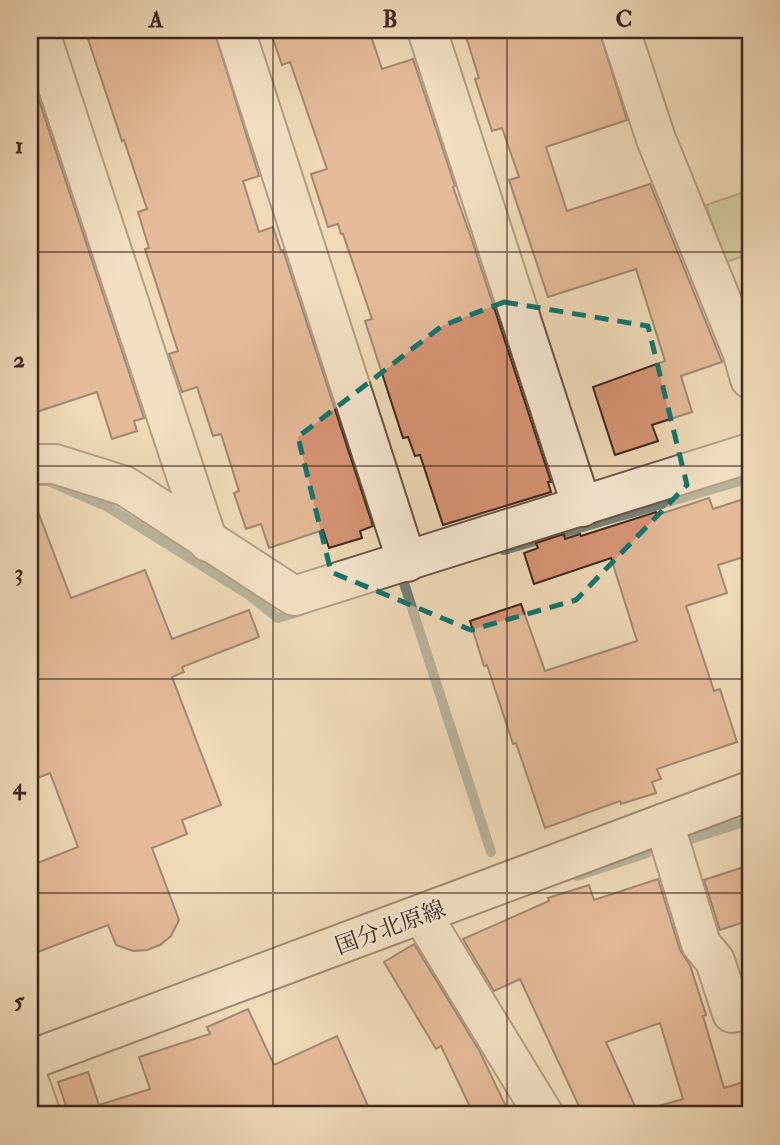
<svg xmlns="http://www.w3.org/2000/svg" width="780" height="1145" font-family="'IM FELL Double Pica','Noto Serif JP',serif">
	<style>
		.green { fill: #b8c08f; stroke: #7b7457; stroke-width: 2 }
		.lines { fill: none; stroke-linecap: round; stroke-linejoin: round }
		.stream { stroke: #758076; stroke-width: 10 }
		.building { fill: #d79474; stroke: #3e281f; stroke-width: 2 }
		.street-casing { stroke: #6a5445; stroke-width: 42 }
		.secondary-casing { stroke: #3e281f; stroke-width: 42 }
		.street { stroke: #f5e7d1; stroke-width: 38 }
		.secondary { stroke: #f5e7d1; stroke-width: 38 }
		.marked { fill: none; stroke: #0f766e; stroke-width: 5; stroke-dasharray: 14 9; stroke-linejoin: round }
		.grid { fill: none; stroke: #3e281f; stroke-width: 2; stroke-opacity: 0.55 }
		.labels { text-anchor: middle; stroke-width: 5; stroke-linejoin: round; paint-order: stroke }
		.street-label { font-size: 23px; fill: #3e281f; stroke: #f5e7d1 }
		.neatline { fill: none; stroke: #3e281f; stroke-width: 2.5 }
		.grid-label { font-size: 23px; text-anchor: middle; font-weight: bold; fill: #3e281f }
	</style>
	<rect width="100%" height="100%" fill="#f0dab8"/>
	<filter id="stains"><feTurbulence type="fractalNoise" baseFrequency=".00286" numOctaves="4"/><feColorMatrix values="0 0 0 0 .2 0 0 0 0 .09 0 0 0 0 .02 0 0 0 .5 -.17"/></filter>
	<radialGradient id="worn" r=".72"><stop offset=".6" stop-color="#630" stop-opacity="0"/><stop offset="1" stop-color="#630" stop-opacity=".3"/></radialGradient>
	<!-- green -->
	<polygon class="green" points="750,190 750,254 726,262 706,205"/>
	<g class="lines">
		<!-- stream -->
		<g class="stream">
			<polyline points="38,481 48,481 108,507 249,595 278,618 301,611"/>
			<polyline points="504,550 750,478"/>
			<polyline points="403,580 491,852"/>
			<polyline points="684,841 750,820"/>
			<polyline points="577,876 647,853"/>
		</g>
	</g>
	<!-- building -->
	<g class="building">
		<polygon points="85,30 214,30 259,176 243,181 259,232 273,227 281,251 283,250 373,526 360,531 362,538 329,548 323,530 269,548 261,524 246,529 234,493 239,491 221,434 213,436 197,387 182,392 169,354 178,351 145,249 149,248 138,212 147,209 124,140 122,141"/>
		<polygon points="270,30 369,30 382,69 413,59 455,186 453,187 472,240 551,482 548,482 551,492 443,525 420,455 415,456 408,437 403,438 365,321 372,319 343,234 341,234 338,224 328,227 311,174 327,169 290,62 282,65"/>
		<polygon points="464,30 599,30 627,120 546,147 567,211 650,184 722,362 681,376 692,412 652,425 658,441 615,455 593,387 665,361 636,269 548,297 509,180 519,177 502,128 492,131 475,79 479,78"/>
		<polygon points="35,88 144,418 134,421 137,431 112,439 97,392 30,414 30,89"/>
		<polygon points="30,496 32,496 71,598 145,570 172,639 249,610 259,637 182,667 184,672 172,677 221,805 182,820 187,834 152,848 179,920 171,936 160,945 147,950 133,951 116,945 108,925 30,955 30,866 78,847 50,773 30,781"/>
		<polygon points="750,497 750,555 718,565 727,593 686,606 714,691 720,689 737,742 657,769 661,779 652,782 656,793 621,804 620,801 545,828 516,743 513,744 487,665 484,666 470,621 521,604 545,671 637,641 611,558 534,584 524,553 538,548 536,543 564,534 565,539 580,534 581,536 656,512 657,515 709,498 713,509"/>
		<polygon points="750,865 750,920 720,930 704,880"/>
		<polygon points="658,879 680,950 690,965 706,1015 703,1016 724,1088 750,1080 750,1115 656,1115 655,1107 683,1099 660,1023 606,1042 639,1115 583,1115 520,979 494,991 463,939 549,901 548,898 589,885 594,900"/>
		<polygon points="414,944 479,1050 510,1115 474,1115 441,1046 436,1049 384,962"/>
		<polygon points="248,1009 274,1065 337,1036 372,1115 69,1115 58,1082 88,1072 99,1105 150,1089 139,1057 210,1034 207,1027"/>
	</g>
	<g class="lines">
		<!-- street casing -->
		<g class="street-casing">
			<g id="street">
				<polyline points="39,30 208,542"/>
				<polyline points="235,30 407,562"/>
				<polyline points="427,30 582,507"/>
				<polyline points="620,30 656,139 742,351 750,379"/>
				<polyline points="30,464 55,464 125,486 294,596 750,453"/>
				<polyline points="664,823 701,944 715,961 732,1013 750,1008"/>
				<polyline points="422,915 544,1115"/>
				<polyline points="30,1084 41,1115"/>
			</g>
		</g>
		<!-- secondary casing -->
		<g class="secondary-casing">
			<polyline id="secondary" points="30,1060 750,791"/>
		</g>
		<!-- street -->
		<use href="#street" class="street"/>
		<!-- secondary -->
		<use href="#secondary" class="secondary"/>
	</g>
	<!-- marked area -->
	<path d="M0 0H780V1145H0ZM 504,302 L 648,326 L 687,485 L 576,600 L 471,630 L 331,572 L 298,437 L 442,326 Z" fill="#f0dab8" fill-opacity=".55" fill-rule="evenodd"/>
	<path class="marked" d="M 504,302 L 648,326 L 687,485 L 576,600 L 471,630 L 331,572 L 298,437 L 442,326 Z"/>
	<!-- grid -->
	<path class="grid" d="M 273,30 L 273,1115M 507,30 L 507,1115M 30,252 L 750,252M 30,466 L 750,466M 30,679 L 750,679M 30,893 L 750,893"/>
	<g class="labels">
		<!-- street labels -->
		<g class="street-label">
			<text transform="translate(390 927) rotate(-20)" y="8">国分北原線</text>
		</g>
	</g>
	<!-- margin -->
	<rect width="780" height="1145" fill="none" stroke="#f0dab8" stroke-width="77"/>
	<rect x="38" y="38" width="704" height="1068" class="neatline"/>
	<g class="grid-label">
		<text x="156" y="27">A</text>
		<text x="390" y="27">B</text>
		<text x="624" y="27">C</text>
		<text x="19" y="153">1</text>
		<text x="19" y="367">2</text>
		<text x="19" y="580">3</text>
		<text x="19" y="794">4</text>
		<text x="19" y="1008">5</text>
	</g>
	<rect width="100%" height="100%" filter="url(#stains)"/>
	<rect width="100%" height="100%" fill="url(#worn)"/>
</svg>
